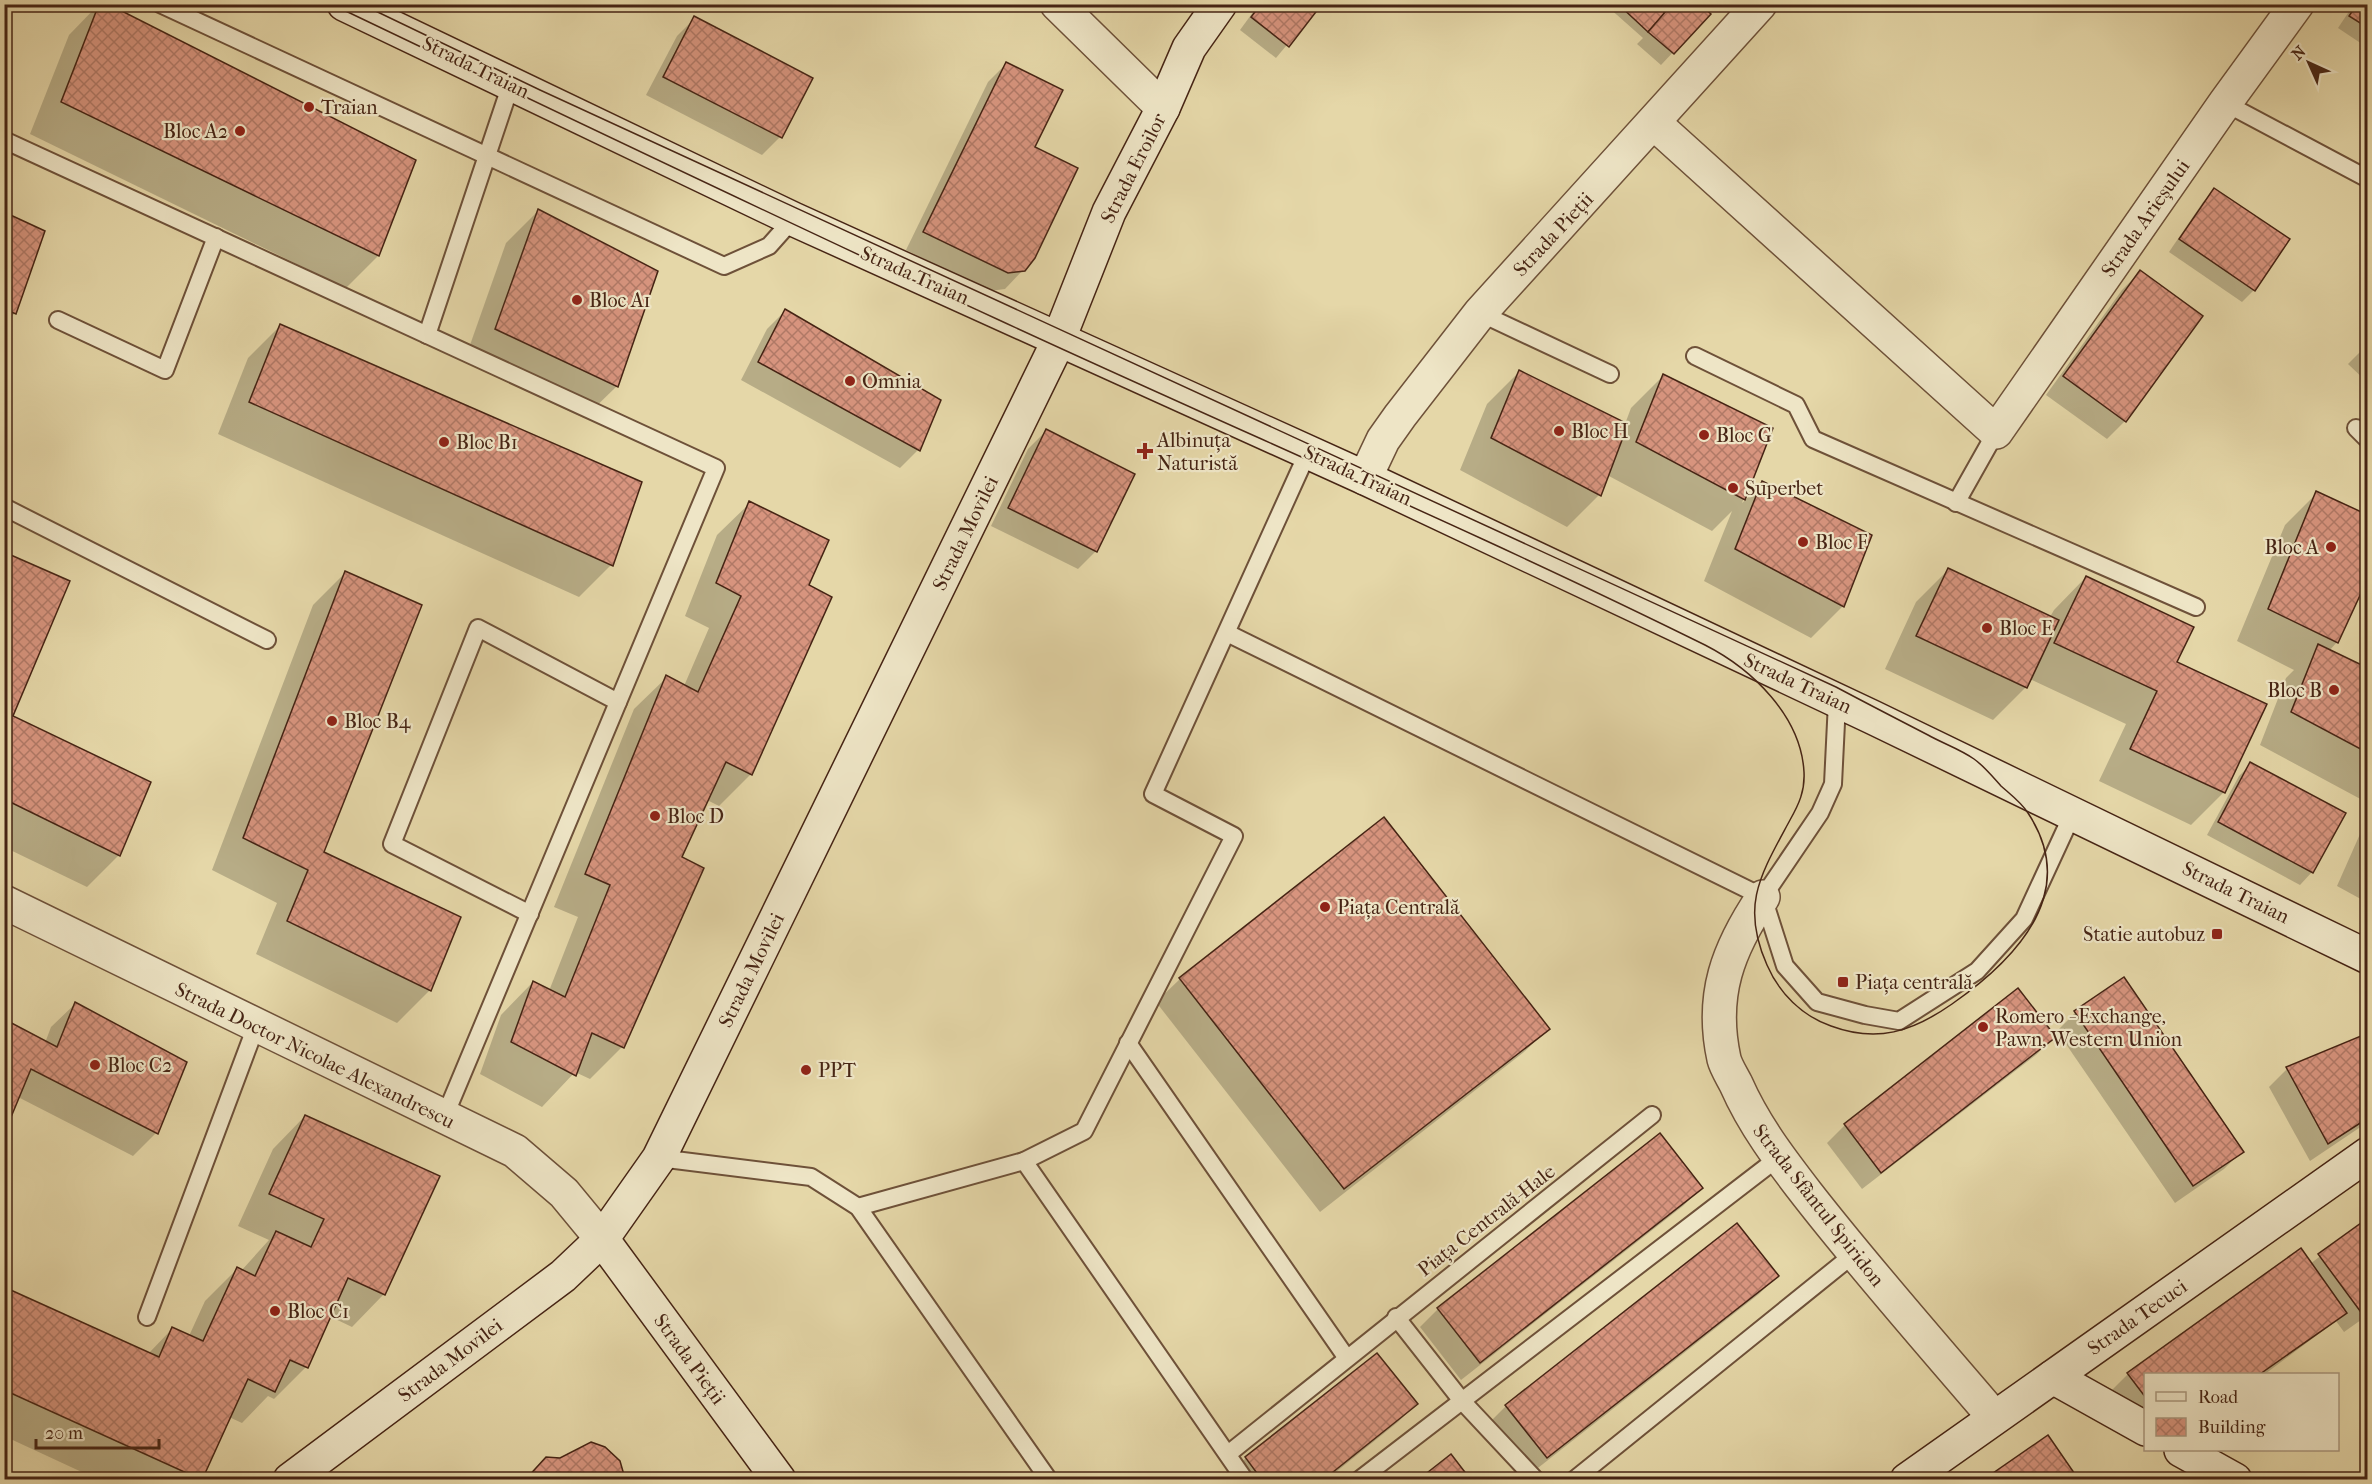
<svg xmlns="http://www.w3.org/2000/svg" width="2372" height="1484" font-family="'IM FELL French Canon',serif">
	<style>
		.shadow { fill: #0003 }
		.building { fill: url(#building-cross-hatch); stroke: #462414; stroke-width: 1.5 }
		.lines { fill: none; stroke-linecap: round; stroke-linejoin: round }
		.lane-casing { stroke: #6e5139; stroke-width: 20 }
		.street-casing { stroke: #6e5139; stroke-width: 36 }
		.secondary-casing { stroke: #462414; stroke-width: 36 }
		.lane { stroke: #eee5c6; stroke-width: 16 }
		.street { stroke: #eee5c6; stroke-width: 33 }
		.secondary { stroke: #eee5c6; stroke-width: 33 }
		.tram { stroke: #462414; stroke-width: 1.5 }
		.poi-dot { fill: #8f2418; stroke: #eee5c6; stroke-width: 2 }
		.labels { text-anchor: middle; stroke-width: 4.5; stroke-linejoin: round; paint-order: stroke }
		.street-label { font-size: 20px; fill: #462414; stroke: #eee5c6 }
		.poi-label { font-size: 20px; fill: #462414; stroke: #eee5c6; text-anchor: start }
	</style>
	<defs>
		<pattern id="building-cross-hatch" width="8" height="8" patternUnits="userSpaceOnUse" patternTransform="scale(1.5)"><rect width="8" height="8" fill="#d7947e"/><path d="M0 0l8 8M0 8l8-8" fill="none" stroke="#b07966"/></pattern>
	</defs>
	<rect width="100%" height="100%" fill="#e5d7a8"/>
	<filter id="stains"><feTurbulence type="fractalNoise" baseFrequency=".00333" numOctaves="4"/><feColorMatrix values="0 0 0 0 .2 0 0 0 0 .09 0 0 0 0 .02 0 0 0 .5 -.17"/></filter>
	<radialGradient id="worn" r=".72"><stop offset=".6" stop-color="#630" stop-opacity="0"/><stop offset="1" stop-color="#630" stop-opacity=".3"/></radialGradient>
	<!-- shadow -->
	<g class="shadow">
		<polygon points="99,4 105,4 378,256 346,288 30,134 69,35"/>
		<polygon points="1259,4 1321,4 1276,58 1240,30"/>
		<polygon points="1610,4 1653,4 1664,14 1709,14 1661,65 1637,44 1643,38 1608,7"/>
		<polygon points="2354,4 2368,4 2368,48 2338,28"/>
		<polygon points="695,18 780,137 762,155 646,95 677,36"/>
		<polygon points="1006,64 1033,148 1023,270 1005,289 989,291 906,250 988,82"/>
		<polygon points="2215,190 2254,290 2242,302 2169,252 2203,202"/>
		<polygon points="538,211 617,386 584,418 464,362 506,243"/>
		<polygon points="4,214 43,232 15,313 4,324"/>
		<polygon points="2140,272 2125,421 2107,439 2046,395 2122,290"/>
		<polygon points="785,311 918,450 900,468 741,380 767,329"/>
		<polygon points="280,326 611,565 579,597 218,434 248,358"/>
		<polygon points="2368,344 2368,383 2348,364"/>
		<polygon points="1519,372 1625,424 1631,408 1664,375 1771,429 1742,503 1763,483 1843,606 1811,638 1704,581 1732,511 1712,531 1607,475 1599,495 1567,527 1460,470 1487,404"/>
		<polygon points="1046,431 1096,551 1078,569 991,526 1028,449"/>
		<polygon points="2317,493 2337,642 2329,651 2368,670 2366,802 2260,745 2286,678 2294,670 2237,641 2285,525"/>
		<polygon points="750,503 807,586 751,774 719,806 707,800 680,858 622,1047 590,1079 575,1072 542,1107 480,1074 501,1015 533,982 549,991 578,917 554,907 634,709 667,677 684,686 709,628 685,616 717,535"/>
		<polygon points="4,554 68,582 11,717 119,855 87,887 4,847"/>
		<polygon points="1948,570 2050,617 2054,610 2086,577 2175,663 2224,792 2191,825 2099,781 2126,724 2030,679 2026,687 1993,720 1885,669 1916,602"/>
		<polygon points="345,573 322,853 459,918 429,991 397,1023 256,954 277,903 212,870 313,605"/>
		<polygon points="2251,764 2344,813 2312,872 2300,885 2207,835 2239,776"/>
		<polygon points="2368,816 2368,903 2337,886"/>
		<polygon points="1180,979 1548,1029 1524,1052 1320,1212 1156,1002"/>
		<polygon points="2123,979 2242,1151 2224,1169 2175,1203 2057,1031 2075,1013"/>
		<polygon points="2018,990 2054,1037 2036,1055 1862,1189 1827,1143 1845,1125"/>
		<polygon points="75,1004 156,1133 133,1156 18,1097 4,1021 45,1043 51,1027"/>
		<polygon points="2368,1034 2368,1122 2310,1161 2269,1087 2287,1069"/>
		<polygon points="305,1116 384,1294 352,1327 329,1316 306,1367 274,1399 268,1396 242,1423 229,1417 201,1480 99,1480 4,1436 4,1288 148,1354 172,1329 189,1336 205,1301 237,1269 241,1271 269,1240 238,1226 273,1149"/>
		<polygon points="1701,1188 1683,1206 1461,1380 1420,1327 1438,1309"/>
		<polygon points="2368,1220 2368,1315 2344,1332 2336,1321 2265,1374 2146,1374 2146,1441 2110,1392 2128,1374 2310,1264"/>
		<polygon points="1777,1276 1759,1294 1529,1475 1488,1424 1506,1406"/>
		<polygon points="1377,1355 1416,1404 1398,1422 1326,1480 1230,1480 1228,1476 1246,1458"/>
	</g>
	<!-- building -->
	<g class="building">
		<polygon points="99,4 108,4 416,160 379,256 61,102"/>
		<polygon points="1261,4 1322,4 1289,47 1251,17"/>
		<polygon points="1618,4 1656,4 1665,13 1648,32"/>
		<polygon points="1672,4 1700,4 1711,14 1674,54 1648,32"/>
		<polygon points="2357,4 2368,4 2368,28 2349,16"/>
		<polygon points="694,16 813,78 782,138 663,77"/>
		<polygon points="1006,62 1063,90 1035,147 1078,168 1035,258 1025,271 1008,273 923,232"/>
		<polygon points="2214,188 2290,239 2255,291 2179,239"/>
		<polygon points="538,209 658,271 618,387 495,329"/>
		<polygon points="4,212 45,231 16,314 4,309"/>
		<polygon points="2140,270 2203,316 2126,422 2063,376"/>
		<polygon points="785,309 941,400 920,451 758,362"/>
		<polygon points="280,324 642,482 613,566 249,402"/>
		<polygon points="1519,370 1628,424 1601,496 1491,438"/>
		<polygon points="1663,374 1773,428 1745,500 1636,442"/>
		<polygon points="1046,429 1135,474 1097,552 1008,508"/>
		<polygon points="1762,481 1872,535 1844,607 1735,549"/>
		<polygon points="2316,491 2368,515 2368,578 2338,643 2268,609"/>
		<polygon points="749,501 829,540 809,585 832,597 752,775 726,762 682,857 704,868 624,1048 592,1033 576,1076 511,1042 533,981 565,997 610,885 585,874 666,675 698,692 741,596 716,583"/>
		<polygon points="4,552 70,581 13,716 151,782 120,856 4,799"/>
		<polygon points="1948,568 2059,620 2027,688 1916,636"/>
		<polygon points="345,571 422,605 324,852 461,917 431,991 287,921 308,870 243,838"/>
		<polygon points="2086,576 2194,627 2177,662 2267,704 2225,793 2130,749 2157,691 2054,643"/>
		<polygon points="2318,644 2368,668 2368,753 2291,712"/>
		<polygon points="2250,762 2346,813 2313,873 2218,822"/>
		<polygon points="1384,817 1550,1029 1344,1189 1179,978"/>
		<polygon points="2124,977 2244,1152 2193,1186 2074,1011"/>
		<polygon points="2018,988 2056,1037 1881,1173 1844,1124"/>
		<polygon points="75,1002 187,1062 158,1134 31,1069 4,1134 4,1019 57,1047"/>
		<polygon points="2368,1033 2368,1118 2328,1144 2286,1067"/>
		<polygon points="305,1115 440,1176 385,1295 348,1278 308,1368 290,1360 275,1392 248,1379 202,1480 4,1390 4,1287 159,1357 172,1327 203,1341 237,1267 255,1276 276,1231 311,1247 324,1219 269,1194"/>
		<polygon points="1660,1133 1703,1188 1480,1363 1437,1308"/>
		<polygon points="2368,1218 2368,1312 2363,1315 2318,1254"/>
		<polygon points="1737,1223 1779,1276 1547,1458 1505,1405"/>
		<polygon points="2301,1248 2347,1313 2260,1374 2146,1374 2146,1398 2127,1373"/>
		<polygon points="1377,1353 1418,1404 1323,1480 1262,1480 1245,1457"/>
		<polygon points="2048,1435 2079,1480 1983,1480"/>
		<polygon points="591,1442 605,1447 620,1461 624,1475 622,1480 525,1480 546,1457 560,1458"/>
		<polygon points="1451,1454 1471,1480 1418,1480"/>
	</g>
	<g class="lines">
		<!-- lane casing -->
		<g class="lane-casing">
			<g id="lane">
				<polyline points="160,4 724,266 769,246 793,219"/>
				<polyline points="2225,103 2368,179"/>
				<polyline points="4,140 716,468 444,1118"/>
				<polyline points="1480,313 1610,374"/>
				<polyline points="58,320 165,370 216,237"/>
				<polyline points="427,335 511,84"/>
				<polyline points="1695,356 1796,405 1813,439 2196,607"/>
				<polyline points="2356,428 2368,440"/>
				<polyline points="1956,503 1996,432"/>
				<polyline points="4,507 267,640"/>
				<polyline points="1227,633 1763,897 1785,966 1817,1002 1865,1015 1899,1021 1977,971 2024,919 2073,813"/>
				<polyline points="1763,897 1820,813 1833,784 1837,702"/>
				<polyline points="530,914 392,844 478,628 618,702"/>
				<polyline points="1128,1043 1346,1357"/>
				<polyline points="659,1158 811,1177 858,1207 1049,1480"/>
				<polyline points="1024,1161 1245,1480"/>
				<polyline points="858,1207 1024,1161 1084,1131 1234,836 1153,794 1308,452"/>
				<polyline points="147,1317 256,1026"/>
				<polyline points="1396,1317 1462,1401 1536,1480"/>
				<polyline points="1228,1454 1652,1115"/>
				<polyline points="1359,1480 1778,1158"/>
				<polyline points="1574,1480 1854,1254"/>
			</g>
		</g>
		<!-- street casing -->
		<g class="street-casing">
			<g id="street">
				<polyline points="1057,4 1163,108"/>
				<polyline points="1654,123 1996,432 2225,103 2297,4"/>
				<polyline points="1365,478 1383,440 1400,416 1480,313 1760,4"/>
				<path d="M 1763,897 C 1728,949 1710,995 1724,1059 C 1726,1067 1732,1076 1736,1084 C 1754,1125 1780,1159 1807,1194 C 1867,1271 1931,1343 1994,1417"/>
				<polyline points="4,902 515,1151 564,1193 602,1239"/>
			</g>
		</g>
		<!-- secondary casing -->
		<g class="secondary-casing">
			<g id="secondary">
				<polyline points="344,4 793,219 1365,478 1872,717 2368,957"/>
				<polyline points="602,1239 779,1480"/>
				<polyline points="2053,1377 2146,1429"/>
				<polyline points="2181,1450 2235,1480"/>
				<polyline points="290,1480 563,1276 602,1239 659,1158 1056,346 1109,212 1163,108 1189,48 1220,4"/>
				<polyline points="1907,1480 2368,1154"/>
			</g>
		</g>
		<!-- lane -->
		<use href="#lane" class="lane"/>
		<!-- street -->
		<use href="#street" class="street"/>
		<!-- secondary -->
		<use href="#secondary" class="secondary"/>
		<!-- tram -->
		<path class="tram" d="M 331,4 C 553,110 775,217 999,320 C 1234,429 1473,530 1705,645 C 1752,669 1801,716 1804,772 C 1805,791 1799,804 1790,820 C 1761,874 1740,905 1767,965 C 1779,993 1802,1016 1831,1026 C 1877,1043 1912,1032 1952,1004 C 2015,960 2081,893 2028,813 C 2022,803 2010,794 2001,786 C 1993,777 1984,766 1974,759 C 1960,749 1942,743 1928,735 C 1897,719 1866,703 1836,687 L 540,90 L 361,4"/>
	</g>
	<!-- markers -->
	<g class="poi-dot">
		<circle cx="309" cy="107" r="6"/>
		<circle cx="240" cy="131" r="6"/>
		<circle cx="577" cy="300" r="6"/>
		<circle cx="850" cy="381" r="6"/>
		<circle cx="1559" cy="431" r="6"/>
		<circle cx="1704" cy="435" r="6"/>
		<circle cx="444" cy="442" r="6"/>
		<path d="M1142 442h6v6h6v6h-6v6h-6v-6h-6v-6h6z"/>
		<circle cx="1733" cy="488" r="6"/>
		<circle cx="1803" cy="542" r="6"/>
		<circle cx="2331" cy="547" r="6"/>
		<circle cx="1987" cy="628" r="6"/>
		<circle cx="2334" cy="690" r="6"/>
		<circle cx="332" cy="721" r="6"/>
		<circle cx="655" cy="816" r="6"/>
		<circle cx="1325" cy="907" r="6"/>
		<rect x="2211" y="928" width="12" height="12" rx="3"/>
		<rect x="1837" y="976" width="12" height="12" rx="3"/>
		<circle cx="1983" cy="1027" r="6"/>
		<circle cx="95" cy="1065" r="6"/>
		<circle cx="806" cy="1070" r="6"/>
		<circle cx="275" cy="1311" r="6"/>
	</g>
	<g class="labels">
		<!-- street labels -->
		<g class="street-label">
			<text transform="translate(476 67) rotate(26)" y="7">Strada Traian</text>
			<text transform="translate(1133 168) rotate(-63)" y="7">Strada Eroilor</text>
			<text transform="translate(2145 218) rotate(-55)" y="7">Strada Arieșului</text>
			<text transform="translate(1553 234) rotate(-47)" y="7">Strada Pieții</text>
			<text transform="translate(915 275) rotate(24)" y="7">Strada Traian</text>
			<text transform="translate(1358 475) rotate(25)" y="7">Strada Traian</text>
			<text transform="translate(965 533) rotate(-64)" y="7">Strada Movilei</text>
			<text transform="translate(1798 683) rotate(25)" y="7">Strada Traian</text>
			<text transform="translate(2236 892) rotate(26)" y="7">Strada Traian</text>
			<text transform="translate(751 970) rotate(-64)" y="7">Strada Movilei</text>
			<text transform="translate(315 1055) rotate(26)" y="7">Strada Doctor Nicolae Alexandrescu</text>
			<text transform="translate(1819 1205) rotate(52)" y="7">Strada Sfântul Spiridon</text>
			<text transform="translate(1486 1220) rotate(-38)" y="7">Piața Centrală-Hale</text>
			<text transform="translate(2137 1317) rotate(-35)" y="7">Strada Tecuci</text>
			<text transform="translate(690 1359) rotate(54)" y="7">Strada Pieții</text>
			<text transform="translate(450 1360) rotate(-37)" y="7">Strada Movilei</text>
		</g>
		<!-- poi labels -->
		<g class="poi-label">
			<text x="321" y="114">Traian</text>
			<text x="228" y="138" text-anchor="end">Bloc A2</text>
			<text x="589" y="307">Bloc A1</text>
			<text x="862" y="388">Omnia</text>
			<text x="1571" y="438">Bloc H</text>
			<text x="1716" y="442">Bloc G</text>
			<text x="1157" y="447">Albinuța<tspan x="1157" dy="23">Naturistă</tspan></text>
			<text x="456" y="449">Bloc B1</text>
			<text x="1745" y="495">Superbet</text>
			<text x="1815" y="549">Bloc F</text>
			<text x="2319" y="554" text-anchor="end">Bloc A</text>
			<text x="1999" y="635">Bloc E</text>
			<text x="2322" y="697" text-anchor="end">Bloc B</text>
			<text x="344" y="728">Bloc B4</text>
			<text x="667" y="823">Bloc D</text>
			<text x="1337" y="914">Piața Centrală</text>
			<text x="2205" y="941" text-anchor="end">Statie autobuz</text>
			<text x="1855" y="989">Piața centrală</text>
			<text x="1995" y="1023">Romero - Exchange,<tspan x="1995" dy="23">Pawn, Western Union</tspan></text>
			<text x="107" y="1072">Bloc C2</text>
			<text x="818" y="1077">PPT</text>
			<text x="287" y="1318">Bloc C1</text>
		</g>
	</g>
	<!-- margin -->
	<rect width="2372" height="1484" fill="none" stroke="#e5d7a8" stroke-width="24"/>
	<rect x="6" y="6" width="2360" height="1472" fill="none" stroke="#462414" stroke-width="3"/>
	<rect x="12" y="12" width="2348" height="1460" fill="none" stroke="#462414" stroke-width="1.5"/>
	<!-- legend -->
	<rect x="2144" y="1373" width="195" height="78" fill="#eee5c6" stroke="#ab987f" stroke-width="1.5"/>
	<rect x="2156" y="1392" width="30" height="9" fill="#eee5c6" stroke="#ab987f" stroke-width="1.5"/>
	<text x="2198" y="1403" font-size="18" fill="#462414">Road</text>
	<rect x="2156" y="1418" width="30" height="18" fill="url(#building-cross-hatch)" stroke="#ab987f" stroke-width="1.5"/>
	<text x="2198" y="1433" font-size="18" fill="#462414">Building</text>
	<!-- north arrow -->
	<g transform="translate(2309 63) rotate(315)" stroke="#eee5c6" stroke-width="4.5" paint-order="stroke">
	<path d="M0-4.5L10 22L0 15L-10 22Z" fill="#462414"/>
	<text y="-9" font-size="16" font-weight="bold" text-anchor="middle" fill="#462414">N</text>
	</g>
	<!-- scale -->
	<path d="M36 1439v9h123v-9" fill="none" stroke="#462414" stroke-width="3"/>
	<text x="45" y="1439" font-size="18" fill="#462414" stroke="#eee5c6" stroke-width="4.5" paint-order="stroke">20 m</text>
	<rect width="100%" height="100%" filter="url(#stains)"/>
	<rect width="100%" height="100%" fill="url(#worn)"/>
</svg>
